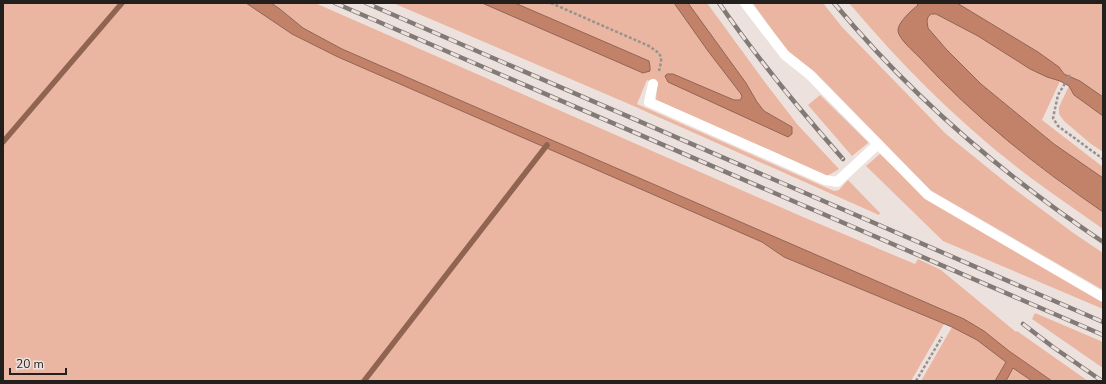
<svg xmlns="http://www.w3.org/2000/svg" width="1106" height="384" font-family="'Nunito Sans',sans-serif">
	<style>
		.green { fill: #eab6a2 }
		.water { fill: #c18269; stroke: #916452 }
		.lines { fill: none; stroke-linecap: round; stroke-linejoin: round }
		.stream { stroke: #916452; stroke-width: 5.5 }
		.path { stroke: #9a928f; stroke-width: 2.5; stroke-dasharray: 3 2; stroke-linecap: butt }
		.lane { stroke: #fff; stroke-width: 10 }
		.rail-casing { stroke: #817a77; stroke-width: 4.5 }
		.rail { stroke: #ece1dd; stroke-width: 3; stroke-dasharray: 9; stroke-linecap: butt }
	</style>
	<rect width="100%" height="100%" fill="#ece1dd"/>
	<!-- green -->
	<g class="green">
		<polygon points="3,3 246,3 292,34 338,57 762,242 784,257 944,324 911,381 3,381"/>
		<polygon points="271,3 315,3 803,217 915,264 918,259 941,270 1016,332 1017,331 1088,381 1052,381 1009,351 984,331 964,319 342,49 303,28 281,9"/>
		<polygon points="393,3 482,3 643,73 648,61 515,3 674,3 708,51 741,94 742,97 740,100 734,100 673,74 792,127 764,111 757,102 746,83 688,3 707,3 767,85 797,124 839,169 827,176 656,100 657,84 647,80 637,104 834,191 839,190 848,180 880,213 879,215 629,104"/>
		<polygon points="753,3 823,3 842,27 946,134 1009,185 1072,232 1103,253 1103,290 930,190 815,72 790,55"/>
		<path d="M 849,3 L 916,3 L 918,4 L 898,29 L 899,33 L 904,42 L 1015,147 L 1066,187 L 1103,212 L 1103,229 C 1079,212 1054,195 1031,178 C 963,127 903,67 849,3 Z"/>
		<polygon points="957,3 1103,3 1103,97 1080,81 1064,74 1059,67 1038,52"/>
		<path d="M 931,14 L 936,14 C 950,21 966,28 980,37 C 1005,53 1031,73 1060,81 L 1042,120 L 1103,167 L 1103,178 L 1054,144 L 981,84 L 946,49 L 928,28 L 927,21 L 928,17 Z"/>
		<polygon points="1069,86 1074,95 1103,116 1103,152 1091,144 1064,121 1059,114 1059,107"/>
		<polygon points="820,95 868,142 868,143 852,156 808,105"/>
		<polygon points="880,154 926,198 1103,301 1103,309 943,241 866,166"/>
		<polygon points="1035,313 1103,342 1103,368 1032,319"/>
		<polygon points="952,327 977,340 1006,362 995,381 921,381"/>
		<polygon points="1013,367 1032,381 1006,381"/>
	</g>
	<!-- water -->
	<g class="water">
		<polygon points="246,3 271,3 280,9 303,28 342,49 964,319 984,331 1009,351 1052,381 1032,381 1013,368 1006,381 995,381 1006,362 977,340 952,327 784,257 762,242 338,57 292,34"/>
		<polygon points="482,3 515,3 649,61 650,67 650,71 643,73"/>
		<polygon points="674,3 688,3 746,83 757,102 764,111 792,127 792,134 788,137 668,82 665,76 667,74 673,74 734,100 740,100 742,97 741,94 708,51"/>
		<path d="M 916,3 L 957,3 L 1038,52 L 1059,67 L 1064,74 L 1080,81 L 1103,97 L 1103,116 L 1074,95 L 1069,86 L 1060,81 L 1047,77 L 1030,69 L 978,36 L 936,14 L 931,14 L 928,17 L 927,21 L 928,28 L 946,49 L 981,84 L 1054,144 L 1103,178 L 1103,212 C 1037,167 973,116 919,57 C 913,51 899,39 898,31 C 897,23 912,10 918,5 Z"/>
	</g>
	<g class="lines">
		<!-- stream -->
		<g class="stream">
			<polyline points="3,142 122,3"/>
			<polyline points="364,381 547,145"/>
		</g>
		<!-- path -->
		<g class="path">
			<path d="M 551,3 L 649,46 C 662,55 663,55 659,71"/>
			<polyline points="1070,75 1058,95 1053,118 1058,126 1103,159"/>
			<polyline points="916,381 942,337"/>
		</g>
		<!-- lane -->
		<g class="lane">
			<polyline points="745,3 785,55 809,74 928,195 1103,297"/>
			<polyline points="653,84 649,102 825,180 837,182 878,144"/>
		</g>
		<!-- rail casing -->
		<g class="rail-casing">
			<g id="rail">
				<polyline points="335,3 1103,335"/>
				<polyline points="366,3 1103,322"/>
				<path d="M 719,3 C 757,58 799,109 843,159"/>
				<path d="M 834,3 C 911,96 1003,175 1103,242"/>
				<polyline points="1023,324 1053,347 1102,381"/>
			</g>
		</g>
		<!-- rail -->
		<use href="#rail" class="rail"/>
	</g>
	<!-- border -->
	<rect width="1106" height="384" fill="none" stroke="#221f1d" stroke-width="8"/>
	<!-- scale -->
	<path d="M10 368v6h56v-6" fill="none" stroke="#221f1d" stroke-width="2"/>
	<text x="16" y="368" font-size="12" fill="#221f1d" stroke="#ece1dd" stroke-width="3" paint-order="stroke">20 m</text>
</svg>
